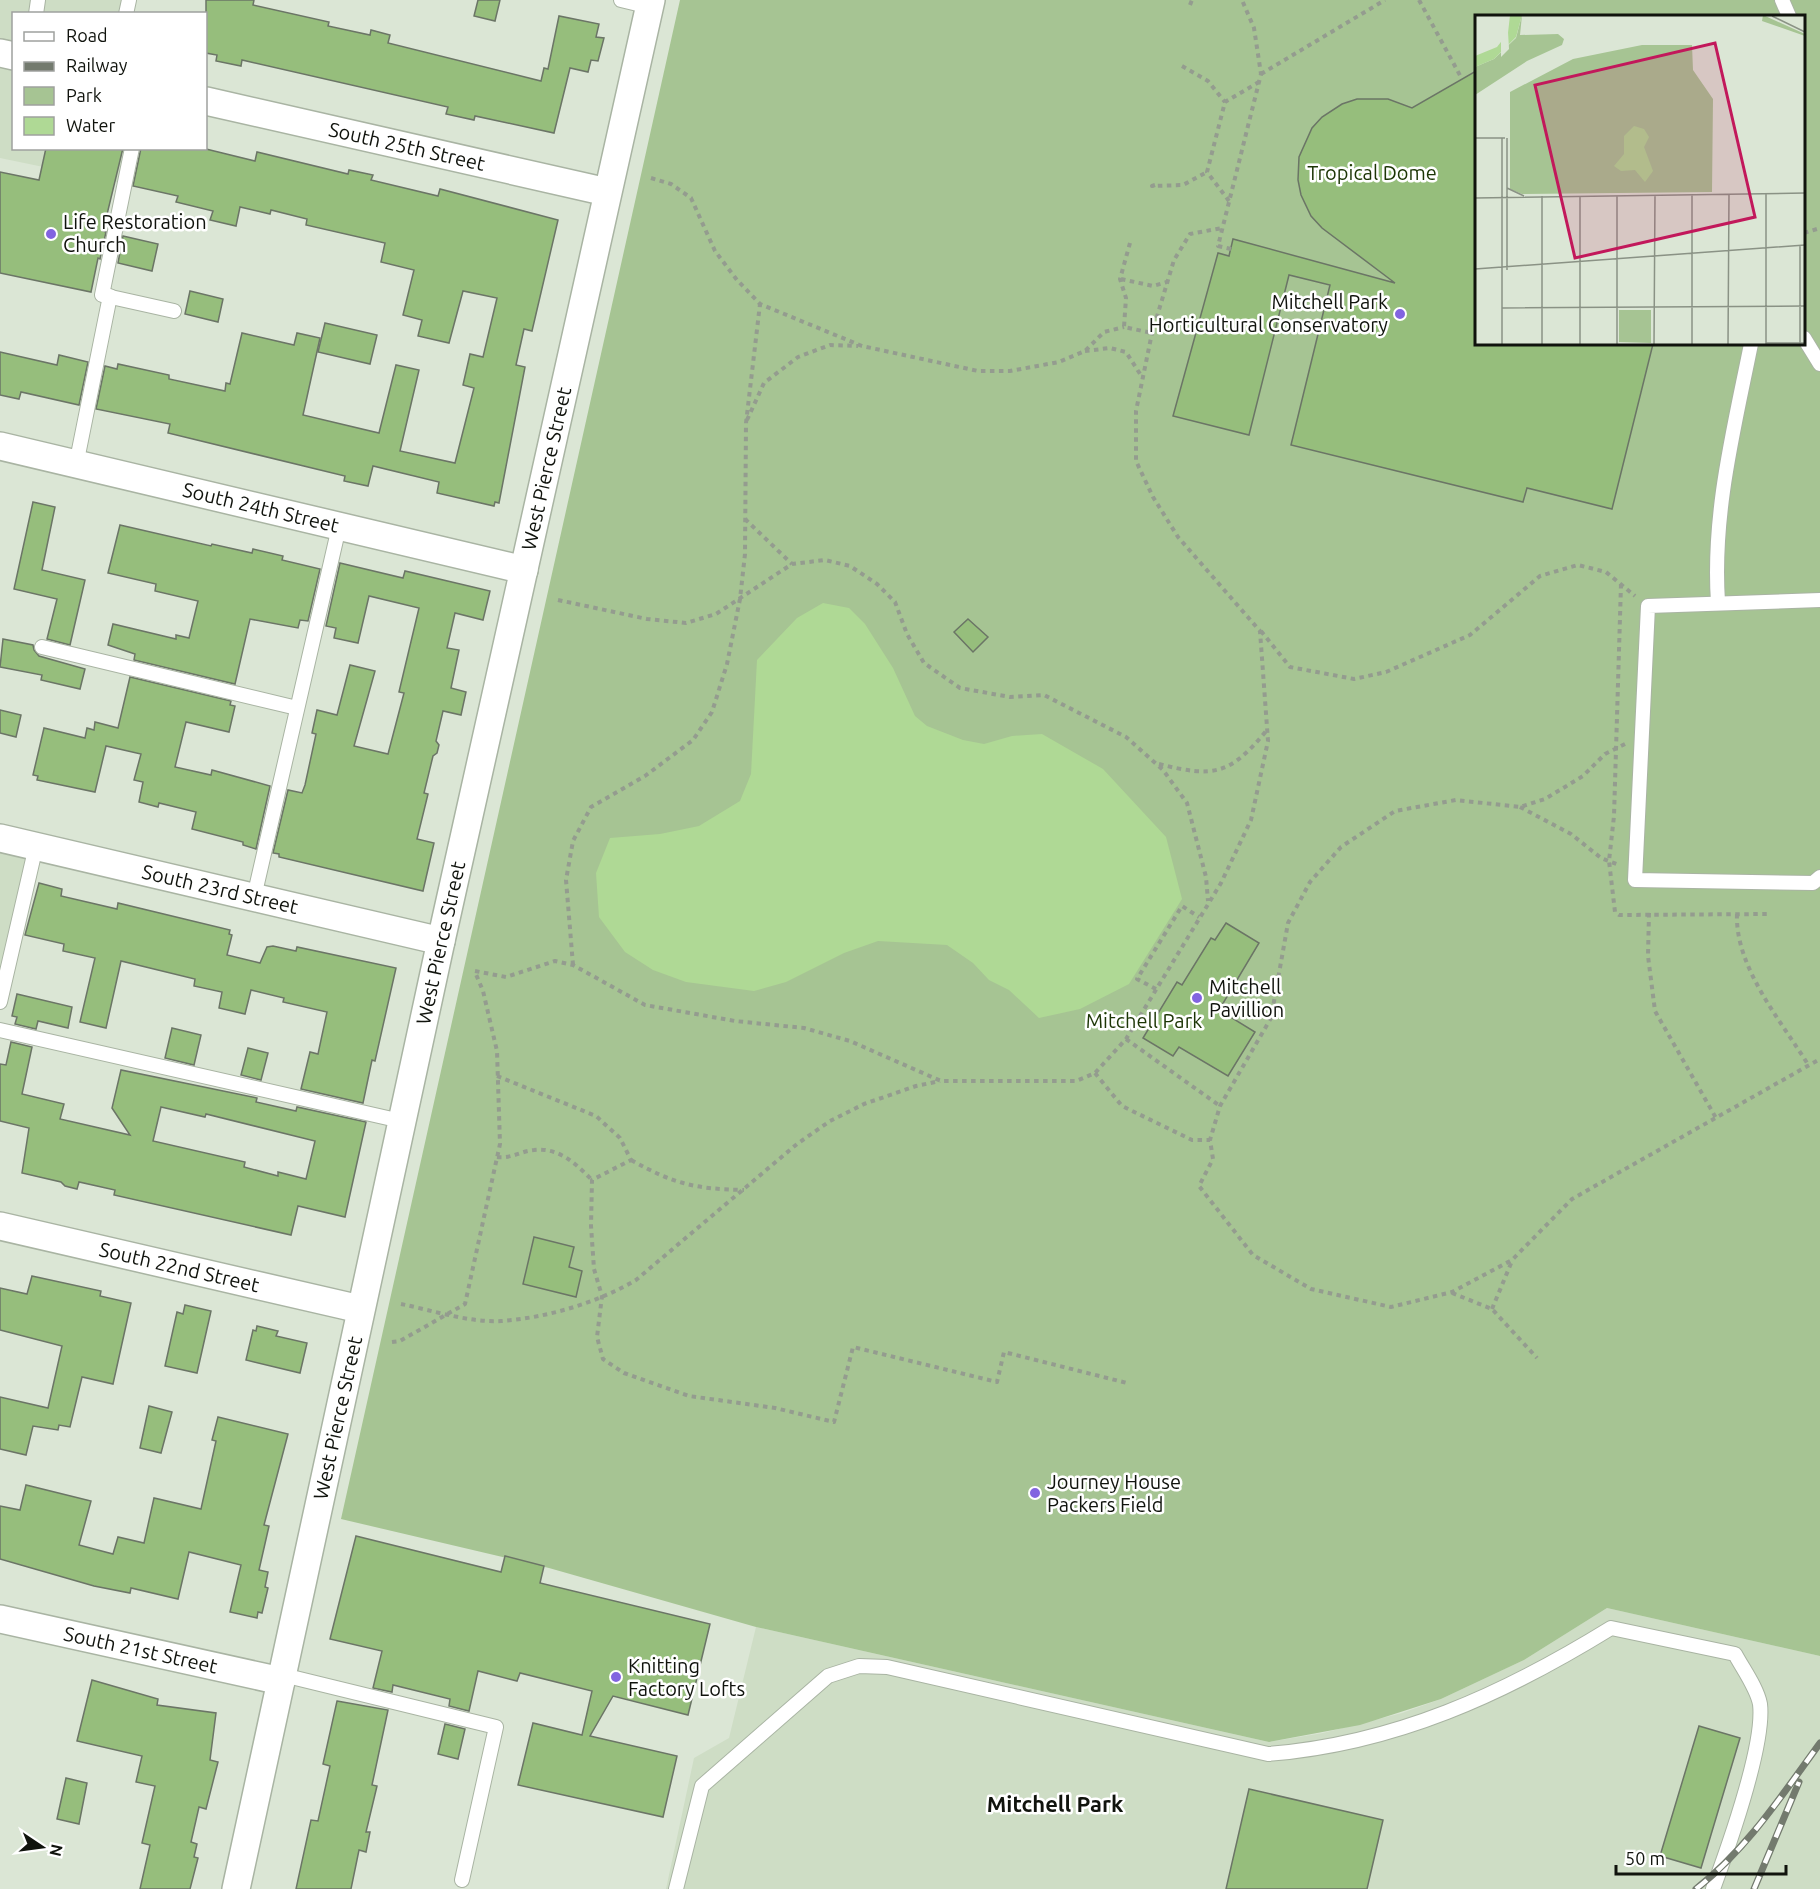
<svg xmlns="http://www.w3.org/2000/svg" width="1820" height="1889" font-family="Ubuntu,sans-serif">
	<style>
		.built { fill: #ceddc5 }
		.green { fill: #a6c493; fill-rule: evenodd }
		.water { fill: #afd995 }
		.building { fill: #96be7c; stroke: #6b7566; stroke-width: 1.5; fill-rule: evenodd }
		.lines { fill: none; stroke-linecap: round; stroke-linejoin: round }
		.lane-casing { stroke: #a9b4a3; stroke-width: 16 }
		.street-casing { stroke: #a9b4a3; stroke-width: 30 }
		.path { stroke: #949c8f; stroke-width: 4; stroke-dasharray: 4.5 4.5; stroke-linecap: butt }
		.lane { stroke: #fff; stroke-width: 14 }
		.street { stroke: #fff; stroke-width: 27 }
		.rail-casing { stroke: #737a6e; stroke-width: 7 }
		.rail { stroke: #fff; stroke-width: 4.5; stroke-dasharray: 14; stroke-linecap: butt }
		.poi-dot { fill: #8264e0; stroke: #fff; stroke-width: 2 }
		.labels { text-anchor: middle; stroke-width: 5; stroke-linejoin: round; paint-order: stroke }
		.street-label { font-size: 20px; fill: #10130d; stroke: #fff }
		.park-label { font-size: 20px; fill: #1c3505; stroke: #fff }
		.poi-label { font-size: 20px; fill: #10130d; stroke: #fff; text-anchor: start }
		.quarter-label { font-size: 22px; font-weight: bold; fill: #10130d; stroke: #fff }
		.inset-road { fill: none; stroke: #8a9285; stroke-width: 1.5 }
		.view { fill: #c2185b; fill-opacity: 0.15; stroke: #c2185b; stroke-width: 3 }
		.inset-edge { fill: none; stroke: #10130d; stroke-width: 3 }
	</style>
	<rect width="100%" height="100%" fill="#dbe6d5"/>
	<!-- built -->
	<g class="built">
		<polygon points="0,0 129,0 126,13 14,14 14,148 130,149 121,183 0,158"/>
		<polygon points="0,840 36,846 0,1002"/>
		<polygon points="1607,1608 1820,1656 1820,1889 666,1889 694,1758 729,1738 756,1627 1269,1742 1323,1733 1402,1713 1441,1699 1524,1660"/>
	</g>
	<!-- green -->
	<path class="green" d="M 680,0 L 1820,0 L 1820,1656 L 1607,1608 L 1524,1660 L 1441,1699 L 1360,1725 L 1269,1742 L 756,1627 L 549,1568 L 341,1519 ZM 1476,16 L 1804,16 L 1804,344 L 1476,344 Z"/>
	<!-- water -->
	<polygon class="water" points="823,603 849,608 865,624 893,668 915,716 927,726 963,740 984,744 1012,736 1042,734 1103,769 1166,837 1182,899 1129,984 1080,1009 1039,1018 1009,990 989,980 973,963 947,945 878,941 844,953 786,982 754,991 686,982 653,970 625,952 599,917 596,873 610,838 660,834 699,826 740,801 751,774 757,660 797,618"/>
	<!-- building -->
	<g class="building">
		<polygon points="206,0 254,0 253,5 329,22 328,26 370,35 371,30 390,35 388,43 541,81 544,68 548,69 559,16 599,24 596,37 604,38 598,61 591,60 588,72 570,68 554,133 475,116 474,120 446,114 448,107 242,60 241,66 216,61 217,55 206,53"/>
		<polygon points="478,0 500,0 495,21 474,16"/>
		<polygon points="1476,71 1476,344 1653,344 1612,509 1527,488 1523,502 1291,445 1330,285 1289,275 1249,435 1173,416 1218,253 1229,256 1233,239 1395,283 1322,228 1311,216 1301,195 1298,180 1299,157 1312,128 1322,117 1342,104 1357,99 1388,99 1412,108"/>
		<polygon points="46,148 123,148 103,231 106,232 100,259 98,258 91,292 0,273 0,172 39,180"/>
		<polygon points="141,148 202,148 255,161 257,152 348,174 349,170 373,175 371,180 438,196 440,189 558,220 532,331 524,329 516,365 525,367 499,503 495,502 494,506 437,493 439,482 373,466 368,486 344,481 345,476 168,433 170,424 96,409 105,366 117,369 118,364 169,375 169,379 225,391 226,383 230,384 242,333 294,345 297,333 320,338 303,415 379,433 396,365 419,370 400,451 455,463 474,388 463,385 470,354 483,357 497,298 463,291 449,343 418,336 422,320 403,315 414,270 381,262 385,243 306,225 307,219 271,210 270,214 240,207 236,226 210,220 213,211 176,202 178,196 133,186"/>
		<polygon points="123,236 158,244 152,271 118,263"/>
		<polygon points="190,291 223,299 218,322 185,314"/>
		<polygon points="325,323 377,335 370,364 318,352"/>
		<polygon points="0,352 57,365 59,355 88,362 79,405 21,392 19,399 0,395"/>
		<polygon points="33,502 55,507 42,570 85,580 70,645 47,639 57,599 14,589"/>
		<polygon points="120,525 211,546 212,544 252,553 253,549 283,556 282,560 320,569 308,621 300,620 298,628 250,619 235,684 134,660 135,654 108,645 113,624 176,639 176,635 189,638 198,601 155,591 156,584 108,573"/>
		<polygon points="340,563 403,578 405,571 490,591 483,620 455,613 447,648 459,650 451,688 466,692 461,715 443,711 436,741 439,745 437,753 433,756 424,793 428,794 417,839 434,843 423,891 279,857 279,854 273,853 288,790 302,793 305,785 316,734 312,733 317,710 337,715 350,665 375,671 354,746 388,754 404,693 399,692 419,608 369,596 358,643 334,638 336,628 326,626"/>
		<polygon points="968,619 988,637 973,652 954,632"/>
		<polygon points="3,639 33,645 34,650 39,656 85,669 80,689 41,680 42,675 0,667"/>
		<polygon points="130,677 231,701 230,705 235,706 229,732 186,722 175,767 211,775 212,770 270,786 256,849 243,845 243,842 192,829 196,812 159,803 158,807 139,802 143,782 134,780 141,754 106,746 95,792 37,780 38,776 33,775 44,728 85,738 87,728 94,730 95,722 118,728"/>
		<polygon points="0,710 21,715 16,737 0,733"/>
		<polygon points="39,883 62,889 61,896 117,909 118,903 230,930 229,934 232,935 227,955 260,963 267,947 273,946 296,951 297,947 396,968 375,1061 372,1060 363,1103 301,1089 310,1052 318,1054 327,1012 283,1002 284,998 251,990 245,1014 219,1008 222,992 194,986 195,979 121,961 106,1028 80,1022 95,958 63,951 64,944 25,935"/>
		<polygon points="1226,923 1259,943 1219,1010 1255,1032 1228,1076 1179,1047 1173,1056 1143,1038 1177,982 1182,985 1211,938 1215,940"/>
		<polygon points="17,994 72,1007 68,1028 38,1021 36,1029 15,1024 17,1017 12,1016"/>
		<polygon points="172,1028 201,1035 194,1065 165,1058"/>
		<path d="M 11,1042 L 32,1047 L 22,1094 L 64,1104 L 60,1119 L 130,1135 L 112,1108 L 121,1070 L 257,1098 L 256,1102 L 296,1111 L 297,1107 L 366,1122 L 345,1217 L 298,1206 L 291,1235 L 114,1195 L 115,1190 L 79,1182 L 77,1189 L 65,1186 L 61,1182 L 22,1173 L 29,1128 L 0,1121 L 0,1064 L 6,1065 ZM 161,1107 L 205,1117 L 206,1114 L 315,1141 L 306,1179 L 278,1172 L 278,1176 L 244,1167 L 245,1162 L 153,1141 Z"/>
		<polygon points="248,1048 268,1053 261,1080 241,1075"/>
		<polygon points="534,1237 574,1247 569,1267 582,1271 576,1297 523,1284"/>
		<polygon points="32,1276 101,1291 100,1296 131,1303 113,1384 82,1377 70,1427 59,1425 58,1430 33,1426 26,1455 0,1449 0,1397 48,1408 62,1346 0,1330 0,1288 27,1294"/>
		<polygon points="185,1305 211,1311 197,1373 165,1366 177,1312 183,1314"/>
		<polygon points="257,1326 278,1331 276,1336 307,1343 300,1373 246,1360 253,1330 256,1331"/>
		<polygon points="149,1406 172,1412 161,1453 140,1448"/>
		<polygon points="218,1417 288,1434 264,1525 269,1526 259,1570 268,1572 265,1587 268,1588 262,1613 258,1612 257,1618 230,1612 241,1565 189,1552 178,1599 131,1588 130,1593 94,1586 0,1559 0,1506 20,1510 26,1485 91,1501 79,1545 113,1554 118,1537 144,1543 154,1498 201,1509 216,1441 212,1440"/>
		<polygon points="356,1536 501,1572 505,1556 544,1566 540,1583 710,1624 688,1715 613,1696 590,1736 677,1756 663,1817 518,1785 533,1723 582,1735 592,1691 520,1673 517,1681 478,1671 469,1711 449,1706 450,1699 393,1685 392,1692 373,1688 382,1651 330,1639"/>
		<polygon points="92,1680 158,1699 157,1705 216,1713 210,1760 218,1762 206,1809 199,1807 191,1842 197,1844 194,1857 198,1858 190,1889 140,1889 150,1845 142,1843 155,1786 136,1782 142,1756 77,1741"/>
		<polygon points="337,1701 388,1710 372,1785 377,1786 366,1832 370,1832 366,1852 359,1850 351,1889 296,1889 311,1820 318,1821 330,1766 323,1764"/>
		<polygon points="445,1724 465,1729 458,1759 438,1754"/>
		<polygon points="1699,1726 1740,1738 1701,1868 1660,1856"/>
		<polygon points="66,1778 87,1783 79,1824 57,1819"/>
		<polygon points="1249,1789 1383,1820 1367,1889 1226,1889"/>
	</g>
	<g class="lines">
		<!-- lane casing -->
		<g class="lane-casing">
			<g id="lane">
				<polyline points="621,0 650,7"/>
				<polyline points="1782,0 1789,16"/>
				<polyline points="36,14 38,0"/>
				<polyline points="126,14 129,0"/>
				<polyline points="132,148 102,295 174,311"/>
				<polyline points="1804,338 1820,364"/>
				<polyline points="76,465 110,296"/>
				<polyline points="1820,600 1648,606 1635,880 1813,883 1820,877"/>
				<path d="M 1718,602 C 1712,514 1734,429 1751,344"/>
				<polyline points="42,647 297,708"/>
				<polyline points="254,897 339,527"/>
				<polyline points="0,1002 36,846"/>
				<polyline points="0,1030 401,1121"/>
				<polyline points="283,1675 496,1727 462,1880"/>
				<path d="M 676,1889 L 702,1786 L 828,1676 L 859,1666 L 887,1667 L 1268,1754 C 1395,1744 1504,1694 1611,1628 L 1735,1654 C 1743,1669 1757,1688 1760,1704 C 1765,1745 1728,1848 1713,1889"/>
			</g>
		</g>
		<!-- street casing -->
		<g class="street-casing">
			<g id="street">
				<polyline points="0,53 14,56"/>
				<path id="s1" d="M 206,101 L 607,192"/>
				<path id="s2" d="M 0,446 L 524,570"/>
				<path id="s3" d="M 0,838 L 441,941"/>
				<path id="s4" d="M 0,1226 L 360,1309"/>
				<path id="s5" d="M 0,1619 L 281,1681"/>
				<path id="s6" d="M 236,1889 L 441,941 L 651,0"/>
			</g>
		</g>
		<!-- path -->
		<g class="path">
			<polyline points="1419,0 1462,79"/>
			<polyline points="1190,5 1192,0"/>
			<polyline points="1182,66 1208,81 1225,102"/>
			<polyline points="1261,74 1385,0"/>
			<polyline points="651,178 671,184 691,198 715,251 737,280 760,304 862,346 978,371 1010,371 1059,362 1085,351 1104,332 1124,327"/>
			<polyline points="1155,185 1152,186 1183,185 1207,172"/>
			<polyline points="1229,201 1207,172 1225,102 1259,82"/>
			<polyline points="1804,233 1820,228"/>
			<polyline points="1130,243 1120,279 1126,298 1124,327 1152,333"/>
			<polyline points="1231,249 1218,246 1261,74 1254,28 1242,0"/>
			<polyline points="1121,279 1153,286 1167,282"/>
			<polyline points="1085,351 1110,348 1126,352 1142,377"/>
			<polyline points="747,420 764,383 798,357 830,345 858,346"/>
			<polyline points="745,519 792,564"/>
			<polyline points="1621,584 1614,816 1609,861 1615,912 1619,915 1768,914"/>
			<polyline points="558,600 647,619 686,623 716,614 792,564 825,560 850,566 877,584 895,602 907,634 924,663 960,688 1010,697 1044,695 1126,737 1163,770 1187,803 1206,877 1208,901"/>
			<polyline points="1261,631 1290,667 1354,679 1386,672 1470,635 1540,576 1578,565 1606,572 1635,596"/>
			<polyline points="1625,744 1605,754 1583,776 1545,799 1520,807 1456,800 1395,811 1341,847 1310,882 1288,923 1271,1018 1220,1106 1210,1140 1213,1159 1199,1186 1253,1255 1311,1289 1391,1307 1452,1292 1512,1260 1572,1199 1820,1059"/>
			<path d="M 1159,764 C 1214,778 1230,775 1267,730"/>
			<polyline points="1520,807 1571,834 1601,858 1619,865"/>
			<polyline points="1649,913 1648,956 1655,1011 1716,1118"/>
			<path d="M 1737,914 C 1735,967 1781,1021 1809,1066"/>
			<polyline points="573,965 566,880 573,841 591,807 645,776 693,740 712,712 727,664 740,599 745,554 746,423 760,304"/>
			<polyline points="475,971 506,977 555,961 573,965 645,1005 735,1021 804,1028 850,1041 941,1081 1076,1081 1095,1073 1126,1039 1221,883 1251,820 1268,741 1260,631 1178,537 1153,497 1136,461 1136,411 1152,333 1174,260 1190,234 1222,228"/>
			<polyline points="1156,989 1137,979 1182,906 1199,917"/>
			<polyline points="1126,1039 1220,1106"/>
			<polyline points="1095,1073 1122,1106 1192,1140 1210,1140"/>
			<polyline points="497,1076 596,1116 620,1138 631,1160 592,1180 591,1226 594,1269 602,1296 597,1337 603,1359 624,1373 689,1396 775,1408 834,1422 853,1347 997,1382 1004,1352 1127,1383"/>
			<path d="M 497,1157 C 511,1159 521,1151 534,1150 C 559,1147 576,1164 592,1180"/>
			<path d="M 631,1160 C 674,1184 695,1189 744,1190"/>
			<polyline points="1452,1293 1492,1309 1537,1358"/>
			<path d="M 401,1304 C 431,1310 470,1323 501,1321 C 546,1318 597,1303 636,1280 L 797,1144 L 830,1121 L 864,1104 L 916,1086 L 940,1081"/>
			<polyline points="1492,1309 1512,1261"/>
			<polyline points="392,1342 400,1341 465,1304 500,1144 497,1051 483,991 475,972"/>
		</g>
		<!-- lane -->
		<use href="#lane" class="lane"/>
		<!-- street -->
		<use href="#street" class="street"/>
		<!-- rail casing -->
		<g class="rail-casing">
			<g id="rail">
				<path d="M 1696,1889 C 1747,1849 1782,1795 1820,1743"/>
				<polyline points="1754,1889 1799,1782"/>
			</g>
		</g>
		<!-- rail -->
		<use href="#rail" class="rail"/>
	</g>
	<!-- markers -->
	<g class="poi-dot">
		<circle cx="51" cy="234" r="6"/>
		<circle cx="1400" cy="314" r="6"/>
		<circle cx="1197" cy="998" r="6"/>
		<circle cx="1035" cy="1493" r="6"/>
		<circle cx="616" cy="1677" r="6"/>
	</g>
	<g class="labels">
		<!-- street labels -->
		<g class="street-label">
			<text dy="7" stroke="none"><textPath href="#s1" startOffset="206">South 25th Street</textPath></text>
			<text dy="7" stroke="none"><textPath href="#s6" startOffset="1454">West Pierce Street</textPath></text>
			<text dy="7" stroke="none"><textPath href="#s2" startOffset="268">South 24th Street</textPath></text>
			<text dy="7" stroke="none"><textPath href="#s3" startOffset="226">South 23rd Street</textPath></text>
			<text dy="7" stroke="none"><textPath href="#s6" startOffset="968">West Pierce Street</textPath></text>
			<text dy="7" stroke="none"><textPath href="#s4" startOffset="184">South 22nd Street</textPath></text>
			<text dy="7" stroke="none"><textPath href="#s6" startOffset="482">West Pierce Street</textPath></text>
			<text dy="7" stroke="none"><textPath href="#s5" startOffset="144">South 21st Street</textPath></text>
		</g>
		<!-- park labels -->
		<g class="park-label">
			<text x="1372" y="180">Tropical Dome</text>
			<text x="1144" y="1028">Mitchell Park</text>
		</g>
		<!-- poi labels -->
		<g class="poi-label">
			<text x="63" y="229">Life Restoration<tspan x="63" dy="23">Church</tspan></text>
			<text x="1388" y="309" text-anchor="end">Mitchell Park<tspan x="1388" dy="23">Horticultural Conservatory</tspan></text>
			<text x="1209" y="994">Mitchell<tspan x="1209" dy="23">Pavillion</tspan></text>
			<text x="1047" y="1489">Journey House<tspan x="1047" dy="23">Packers Field</tspan></text>
			<text x="628" y="1673">Knitting<tspan x="628" dy="23">Factory Lofts</tspan></text>
		</g>
		<!-- quarter labels -->
		<g class="quarter-label">
			<text x="1055" y="1812">Mitchell Park</text>
		</g>
	</g>
	<!-- overview -->
	<g transform="translate(1475 15)">
		<rect width="330" height="330" fill="#dbe6d5"/>
		<path d="M 47,0 L 45,20 L 83,19 L 89,24 L 87,30 L 52,46 L 0,80 L 0,52 L 19,44 L 41,23 ZM 288,0 L 330,19 L 330,21 L 287,6 ZM 167,30 L 217,30 L 218,55 L 238,84 L 237,177 L 47,179 L 35,174 L 35,77 L 98,44 ZM 144,295 L 176,295 L 176,328 L 144,327 Z" fill="#a6c493"/>
		<path d="M 35,0 L 47,0 L 41,22 L 19,44 L 0,52 L 0,41 L 22,32 L 33,18 ZM 159,111 L 169,114 L 174,122 L 169,132 L 178,156 L 170,167 L 160,155 L 146,156 L 139,151 L 149,139 L 149,121 Z" fill="#afd995"/>
		<path d="M 32,0 L 34,34 L 26,42 L 26,23 L 32,14 Z" fill="#dbe6d5"/>
		<path class="inset-road" d="M 297,1 L 330,17M 0,123 L 30,123M 32,123 L 32,255M 32,173 L 49,181M 217,180 L 217,330M 105,181 L 105,330M 0,183 L 330,178M 0,254 L 330,230M 27,293 L 330,291M 291,328 L 330,328M 27,330 L 27,123M 67,330 L 67,181M 142,330 L 142,181M 179,330 L 180,180M 253,330 L 254,179M 291,330 L 291,179M 325,330 L 325,230"/>
		<path class="view" d="M 240,28 L 280,202 L 100,243 L 60,70 Z"/>
		<rect width="330" height="330" class="inset-edge"/>
	</g>
	<!-- legend -->
	<rect x="12" y="12" width="195" height="138" fill="#ffffff" stroke="#9fa19e" stroke-width="1.5"/>
	<rect x="24" y="32" width="30" height="9" fill="#ffffff" stroke="#9fa19e" stroke-width="1.5"/>
	<text x="66" y="42" font-size="18" fill="#10130d">Road</text>
	<rect x="24" y="62" width="30" height="9" fill="#737a6e" stroke="#9fa19e" stroke-width="1.5"/>
	<text x="66" y="72" font-size="18" fill="#10130d">Railway</text>
	<rect x="24" y="87" width="30" height="18" fill="#a6c493" stroke="#9fa19e" stroke-width="1.5"/>
	<text x="66" y="102" font-size="18" fill="#10130d">Park</text>
	<rect x="24" y="117" width="30" height="18" fill="#afd995" stroke="#9fa19e" stroke-width="1.5"/>
	<text x="66" y="132" font-size="18" fill="#10130d">Water</text>
	<!-- north arrow -->
	<g transform="translate(42 1847) rotate(103)" stroke="#ffffff" stroke-width="4.5" paint-order="stroke">
	<path d="M0-4.5L10 22L0 15L-10 22Z" fill="#10130d"/>
	<text y="-9" font-size="16" font-weight="bold" text-anchor="middle" fill="#10130d">N</text>
	</g>
	<!-- scale -->
	<path d="M1616 1865v9h170v-9" fill="none" stroke="#10130d" stroke-width="3"/>
	<text x="1625" y="1865" font-size="18" fill="#10130d" stroke="#ffffff" stroke-width="4.5" paint-order="stroke">50 m</text>
</svg>
